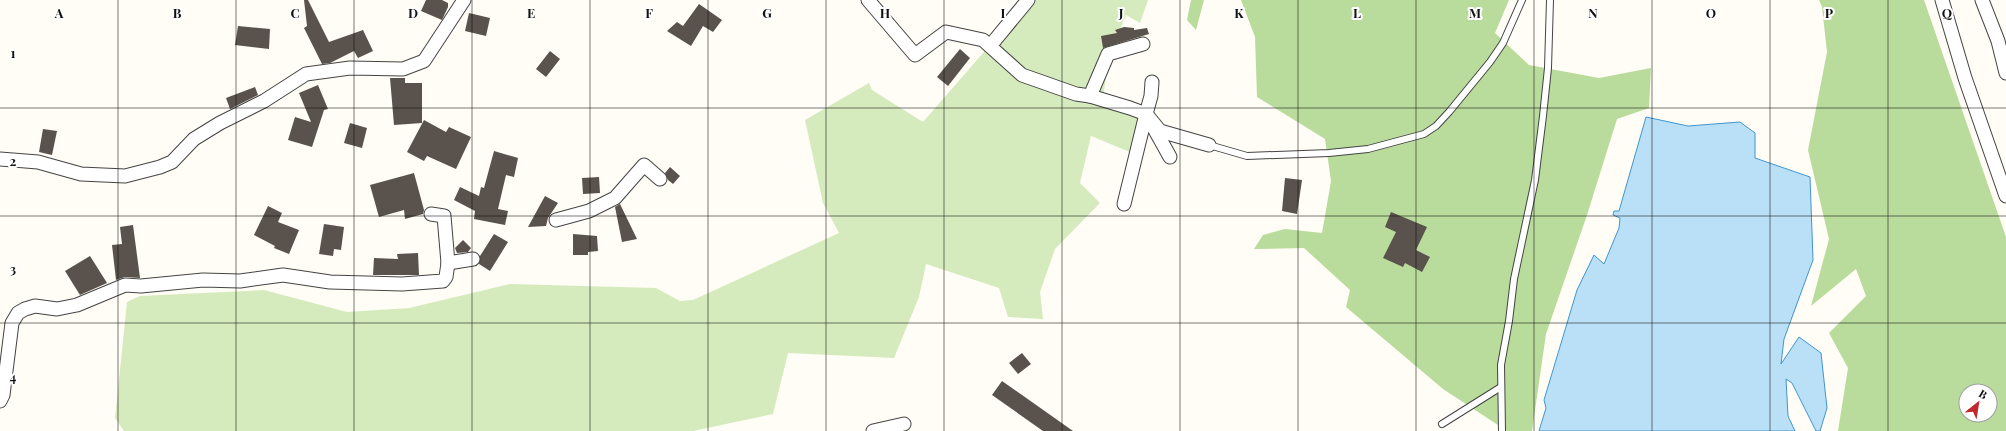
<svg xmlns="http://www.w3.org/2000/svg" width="2006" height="431" font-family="'Playfair Display',serif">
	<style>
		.green { fill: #d5ebbd }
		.forest { fill: #b9dc9c; fill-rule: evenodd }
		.water { fill: #b9e0f7; stroke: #3f96cf }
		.building { fill: #5a524d }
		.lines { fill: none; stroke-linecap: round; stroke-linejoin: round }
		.service-casing { stroke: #444; stroke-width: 8 }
		.minor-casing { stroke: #444; stroke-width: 15 }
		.service { stroke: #fff; stroke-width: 6 }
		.minor { stroke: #fff; stroke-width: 13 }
		.grid { fill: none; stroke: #111; stroke-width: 1; stroke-opacity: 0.55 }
		.grid-label { font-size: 13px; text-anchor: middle; font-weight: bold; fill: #111; stroke: #fff; stroke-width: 4; stroke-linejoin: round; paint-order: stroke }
	</style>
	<rect width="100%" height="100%" fill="#fffdf5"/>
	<!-- green -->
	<polygon class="green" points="1029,0 1148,0 1140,23 1126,15 1108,59 1103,100 1146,115 1132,153 1091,136 1080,183 1100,203 1055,249 1040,292 1043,319 1008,317 999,288 926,264 919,297 894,358 788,353 773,414 693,431 124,431 115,418 127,302 140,296 264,290 347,312 409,308 510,284 656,288 680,301 693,300 839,233 823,203 805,120 869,83 872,90 923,122"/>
	<!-- forest -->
	<g class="forest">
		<polygon points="1191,0 1204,0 1196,30 1187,20"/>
		<polygon points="1241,0 1509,0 1495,33 1529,65 1599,78 1651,68 1649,108 1617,119 1587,215 1546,334 1532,431 1507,431 1443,389 1346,307 1350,290 1304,248 1254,249 1263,235 1285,229 1322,233 1331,181 1325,139 1257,97 1255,37"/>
		<path d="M 1819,0 L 1924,0 L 2006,237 L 2006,431 L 1838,431 L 1848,368 L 1829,333 L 1866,296 L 1856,269 L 1811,306 L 1829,239 L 1808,150 L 1827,52 L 1822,7 ZM 1966,391 L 1990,391 L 1990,415 L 1966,415 Z"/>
	</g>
	<!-- water -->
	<polygon class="water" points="1646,117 1688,126 1740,122 1755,133 1755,158 1810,177 1813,260 1784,339 1781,364 1799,337 1821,353 1827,408 1820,431 1816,431 1792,383 1786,379 1788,416 1795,431 1539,431 1546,408 1544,400 1577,290 1594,255 1604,264 1619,228 1620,218 1613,215 1614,211 1619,211"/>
	<!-- building -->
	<g class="building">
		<polygon points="304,0 308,0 329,42 363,30 373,51 358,58 354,51 330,63 322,64 304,28 307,26"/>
		<polygon points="426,0 442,0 448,3 448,7 442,20 421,11"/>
		<polygon points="699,4 722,20 713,32 703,26 691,46 667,31 677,22 683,26"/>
		<polygon points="469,13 490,18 486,36 465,31"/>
		<polygon points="238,26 270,29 269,49 235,45"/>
		<polygon points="1124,27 1134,28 1134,30 1147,28 1149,34 1103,48 1101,36 1117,33 1115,30"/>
		<polygon points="960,49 970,58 948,86 937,77"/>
		<polygon points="550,51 560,59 546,77 536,69"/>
		<polygon points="390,78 405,78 405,83 422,83 422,123 394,125"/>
		<polygon points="318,85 328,109 324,110 312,147 288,140 295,117 311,122 299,93"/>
		<polygon points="255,87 258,95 230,109 226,98"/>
		<polygon points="424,120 446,132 449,127 471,137 456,169 427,156 424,161 407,152"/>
		<polygon points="350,123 367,128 362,148 344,143"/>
		<polygon points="43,129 57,131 52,155 39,152"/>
		<polygon points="494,151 518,158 514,177 506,175 498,209 508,211 505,225 474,219 475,211 454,200 460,187 479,196 481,187 484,188"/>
		<polygon points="670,167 680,176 673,184 668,180 665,173"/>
		<polygon points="414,173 424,210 423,214 405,219 404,210 379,217 370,185"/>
		<polygon points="599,177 600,193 583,194 582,178"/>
		<polygon points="1285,178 1302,180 1297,214 1282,211"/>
		<polygon points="545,196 558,203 548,218 546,226 528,227"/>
		<polygon points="620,204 637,239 622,242 615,207"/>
		<polygon points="268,206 282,213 278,222 299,230 289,254 274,248 275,246 254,235"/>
		<polygon points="1391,212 1427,227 1416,250 1430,257 1422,272 1405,263 1403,267 1383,258 1396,232 1385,227"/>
		<polygon points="324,224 344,227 341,250 334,249 333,256 319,254"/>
		<polygon points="133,225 140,278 125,277 116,280 112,245 122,244 120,227"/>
		<polygon points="494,234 508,242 490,271 479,264 480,256"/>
		<polygon points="573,234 597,236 598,251 588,252 588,255 573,255"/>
		<polygon points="463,240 471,248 468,252 457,253 455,248"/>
		<polygon points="418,253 419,275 373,275 374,258 398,259 397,254"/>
		<polygon points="90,256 107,283 80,295 65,271"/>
		<polygon points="1022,353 1031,364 1018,374 1009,363"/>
		<polygon points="1002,381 1073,431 1043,431 992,395"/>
	</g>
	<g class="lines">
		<!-- service casing -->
		<g class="service-casing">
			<g id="service">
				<polyline points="1209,145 1247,156 1329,153 1368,149 1424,134 1436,126 1449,112 1490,62 1503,43 1522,0"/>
				<polyline points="1442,424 1501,387"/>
				<polyline points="1502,431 1501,365 1509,321 1514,279 1535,180 1543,116 1548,68 1550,0"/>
			</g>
		</g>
		<!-- minor casing -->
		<g class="minor-casing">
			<g id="minor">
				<polyline points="868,0 915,55 946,32 983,40 1022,75 1076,94 1090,96 1130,108 1146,114 1160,131 1209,145"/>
				<polyline points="1942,0 1965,78 2006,196"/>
				<polyline points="1982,0 1998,41 2006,73"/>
				<polyline points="990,46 1028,0"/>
				<polyline points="1090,96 1108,54 1143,44"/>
				<polyline points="1146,114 1151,96 1152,82"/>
				<polyline points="0,159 38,162 81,174 125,176 160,167 172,162 194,139 220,123 264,101 306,74 350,68 403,69 424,61 464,0"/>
				<polyline points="1124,204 1146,114 1170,157"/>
				<polyline points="431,214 444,216 448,263 473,259"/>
				<polyline points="556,220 589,211 615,198 644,165 660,179"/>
				<polyline points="0,401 3,395 12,323 18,313 25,309 35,306 57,309 77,305 125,285 141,286 203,280 240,281 283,275 330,282 402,284 443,281 446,277 448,263"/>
				<polyline points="873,431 904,424"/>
			</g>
		</g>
		<!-- service -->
		<use href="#service" class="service"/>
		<!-- minor -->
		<use href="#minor" class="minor"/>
	</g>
	<!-- grid -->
	<path class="grid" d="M 118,0 L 118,431M 236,0 L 236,431M 354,0 L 354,431M 472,0 L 472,431M 590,0 L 590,431M 708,0 L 708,431M 826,0 L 826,431M 944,0 L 944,431M 1062,0 L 1062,431M 1180,0 L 1180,431M 1298,0 L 1298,431M 1416,0 L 1416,431M 1534,0 L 1534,431M 1652,0 L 1652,431M 1770,0 L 1770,431M 1888,0 L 1888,431M 0,108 L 2006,108M 0,216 L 2006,216M 0,323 L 2006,323"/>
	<g class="grid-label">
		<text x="59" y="18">A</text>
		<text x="177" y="18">B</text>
		<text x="295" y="18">C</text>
		<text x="413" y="18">D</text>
		<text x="531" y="18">E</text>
		<text x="649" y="18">F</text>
		<text x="767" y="18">G</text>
		<text x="885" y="18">H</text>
		<text x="1003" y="18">I</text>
		<text x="1121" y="18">J</text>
		<text x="1239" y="18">K</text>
		<text x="1357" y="18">L</text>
		<text x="1475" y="18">M</text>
		<text x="1593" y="18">N</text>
		<text x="1711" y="18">O</text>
		<text x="1829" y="18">P</text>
		<text x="1947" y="18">Q</text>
		<text x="13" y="58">1</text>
		<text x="13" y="166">2</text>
		<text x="13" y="274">3</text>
		<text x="13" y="382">4</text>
	</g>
	<!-- north arrow -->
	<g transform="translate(1978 403) rotate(30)"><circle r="19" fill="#ffffff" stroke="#a0a0a0"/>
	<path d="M0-3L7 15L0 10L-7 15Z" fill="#c4262e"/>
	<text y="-6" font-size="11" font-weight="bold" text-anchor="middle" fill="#111111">B</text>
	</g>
</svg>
